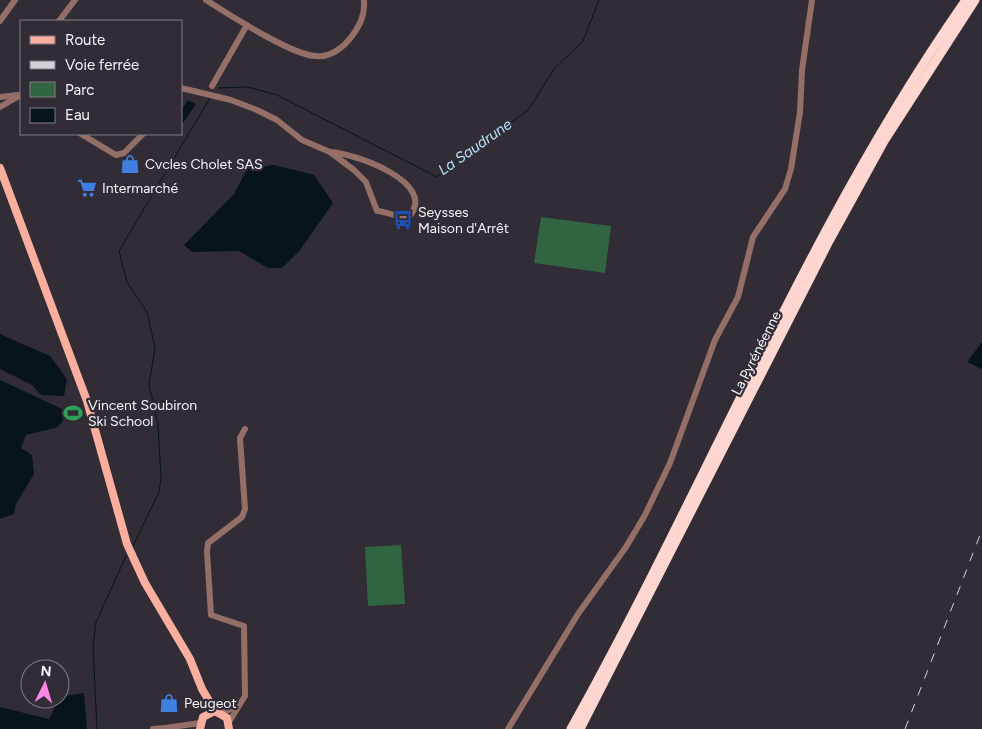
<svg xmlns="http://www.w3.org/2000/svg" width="982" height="729" font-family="Figtree,sans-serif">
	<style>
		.green { fill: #316441 }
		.water { fill: #07151a }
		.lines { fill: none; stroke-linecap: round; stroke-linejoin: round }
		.stream { stroke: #07151a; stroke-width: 1 }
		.minor { stroke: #946f67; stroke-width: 6 }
		.major { stroke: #faae9d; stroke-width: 8 }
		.highway { stroke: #fdd7cf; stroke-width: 9 }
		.rail { stroke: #d4d0d8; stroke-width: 1; stroke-dasharray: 9 9; stroke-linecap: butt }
		.labels { text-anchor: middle; stroke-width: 4.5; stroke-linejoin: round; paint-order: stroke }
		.poi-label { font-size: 14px; fill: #f7f3fa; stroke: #322c36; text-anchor: start }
		.street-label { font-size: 14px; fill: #f7f3fa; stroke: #322c36 }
		.water-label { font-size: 15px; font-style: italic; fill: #b5e4f8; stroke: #322c36 }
	</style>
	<rect width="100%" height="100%" fill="#322c36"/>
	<!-- green -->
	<g class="green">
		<polygon points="541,217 611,226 605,273 534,263"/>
		<polygon points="401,545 405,604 368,606 365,547"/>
	</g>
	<!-- water -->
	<g class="water">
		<polygon points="188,100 196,104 183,123 181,121 181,110"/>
		<polygon points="274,165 314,175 333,203 300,250 282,268 268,268 239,251 192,252 184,245 234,194 247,169"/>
		<polygon points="0,334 50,356 67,379 64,396 41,395 32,385 0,369"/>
		<polygon points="982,342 982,369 967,362"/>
		<polygon points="0,380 62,409 63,421 58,427 26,435 21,448 32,455 34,474 16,504 14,514 0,519"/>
		<polygon points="84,693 87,729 0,729 0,707 49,719 60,697"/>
	</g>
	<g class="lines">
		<!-- stream -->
		<g class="stream">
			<polyline points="218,88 248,87 277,95 437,177 528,110 555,68 583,41 599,0"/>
			<polyline points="133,546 159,492 161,479 158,424 149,385 155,348 147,312 127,282 119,251 210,98"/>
			<polyline points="97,729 93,646 96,622 126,556"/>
		</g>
		<!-- minor -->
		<g class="minor">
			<path d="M 206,0 C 230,15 291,55 316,56 C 330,58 344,47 352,36 C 360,25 365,15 364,1"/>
			<polyline points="0,21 15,0"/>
			<polyline points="59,21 75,0"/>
			<polyline points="212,86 247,25"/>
			<path d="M 181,88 L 231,100 L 257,110 L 277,120 L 302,140 L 330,152 L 354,170 L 366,182 L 377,211 C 388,212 399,218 409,217 C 439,182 353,153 330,152"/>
			<polyline points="0,97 18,95"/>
			<polyline points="0,107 21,95"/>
			<polyline points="81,134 116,155 124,153 143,134"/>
			<polyline points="222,713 239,705"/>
			<polyline points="229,722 245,696 244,626 211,615 207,552 208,543 242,517 245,509 240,438 245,429"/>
			<polyline points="153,729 165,728"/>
			<polyline points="168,729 165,728 200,723"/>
			<polyline points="508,729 578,614 626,547 645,515 670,463 715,340 738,297 753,237 785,189 791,169 800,112 802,70 812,0"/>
		</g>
		<!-- major -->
		<g class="major">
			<polyline points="0,168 87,401 127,544 145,583 190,659 202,689 215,711"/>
			<polyline points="200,729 203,717 215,711 227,718 229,729"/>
		</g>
		<!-- highway -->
		<g class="highway">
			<path d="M 571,729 C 706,488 807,227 966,0"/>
			<polyline points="580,729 829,241 884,141 975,0"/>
		</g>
		<!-- rail -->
		<polyline class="rail" points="905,729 982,530"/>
	</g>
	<!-- icons -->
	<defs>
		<g id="shop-bare" transform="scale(1.5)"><path d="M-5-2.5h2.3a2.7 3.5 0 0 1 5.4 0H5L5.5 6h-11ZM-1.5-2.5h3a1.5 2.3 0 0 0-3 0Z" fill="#3f7fe0" stroke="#322c36" stroke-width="2.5" paint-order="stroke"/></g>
		<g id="supermarket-bare" transform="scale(1.5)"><path d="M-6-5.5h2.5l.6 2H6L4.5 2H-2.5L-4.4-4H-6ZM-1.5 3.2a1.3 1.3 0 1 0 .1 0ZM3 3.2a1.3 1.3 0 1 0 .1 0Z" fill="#3f7fe0" stroke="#322c36" stroke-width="2.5" paint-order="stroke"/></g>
		<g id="bus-bare" transform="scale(1.5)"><path d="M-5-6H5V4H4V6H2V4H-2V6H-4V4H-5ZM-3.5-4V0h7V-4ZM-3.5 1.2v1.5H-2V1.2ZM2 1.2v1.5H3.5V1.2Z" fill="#1a4fb4" stroke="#322c36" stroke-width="2.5" paint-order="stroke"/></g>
		<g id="stadium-bare" transform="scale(1.5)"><path d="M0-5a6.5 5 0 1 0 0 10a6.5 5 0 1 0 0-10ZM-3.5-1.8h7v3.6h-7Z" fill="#2e9e5b" stroke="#322c36" stroke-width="2.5" paint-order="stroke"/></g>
	</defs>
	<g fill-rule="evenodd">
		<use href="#shop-bare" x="130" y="164"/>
		<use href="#supermarket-bare" x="87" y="188"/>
		<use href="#bus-bare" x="403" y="220"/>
		<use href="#stadium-bare" x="73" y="413"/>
		<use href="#shop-bare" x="169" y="703"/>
	</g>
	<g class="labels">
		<!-- poi labels -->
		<g class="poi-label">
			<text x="145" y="169">Cvcles Cholet SAS</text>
			<text x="102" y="193">Intermarché</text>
			<text x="418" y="217">Seysses<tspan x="418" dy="16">Maison d'Arrêt</tspan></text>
			<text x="88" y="410">Vincent Soubiron<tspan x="88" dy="16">Ski School</tspan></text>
			<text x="184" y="708">Peugeot</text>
		</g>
		<!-- street labels -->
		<g class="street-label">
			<text transform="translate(756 353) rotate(-63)" y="5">La Pyrénéenne</text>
		</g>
		<!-- water labels -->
		<g class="water-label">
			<text transform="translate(475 147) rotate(-35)" y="5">La Saudrune</text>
		</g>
	</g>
	<!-- legend -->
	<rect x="20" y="20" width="162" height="115" fill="#322c36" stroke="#817c84"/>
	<rect x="30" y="36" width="25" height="8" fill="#faae9d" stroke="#817c84"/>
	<text x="65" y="45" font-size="15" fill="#f7f3fa">Route</text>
	<rect x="30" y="61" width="25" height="8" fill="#d4d0d8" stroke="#817c84"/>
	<text x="65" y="70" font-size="15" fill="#f7f3fa">Voie ferrée</text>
	<rect x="30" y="82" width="25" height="15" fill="#316441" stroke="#817c84"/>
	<text x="65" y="95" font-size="15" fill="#f7f3fa">Parc</text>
	<rect x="30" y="108" width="25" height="15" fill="#07151a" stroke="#817c84"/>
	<text x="65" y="120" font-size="15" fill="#f7f3fa">Eau</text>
	<!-- north arrow -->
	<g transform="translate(45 684) rotate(5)"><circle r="24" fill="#322c36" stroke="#817c84"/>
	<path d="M0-4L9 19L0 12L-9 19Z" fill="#fc86e4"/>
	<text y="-8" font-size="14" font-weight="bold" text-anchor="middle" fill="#f7f3fa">N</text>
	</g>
</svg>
